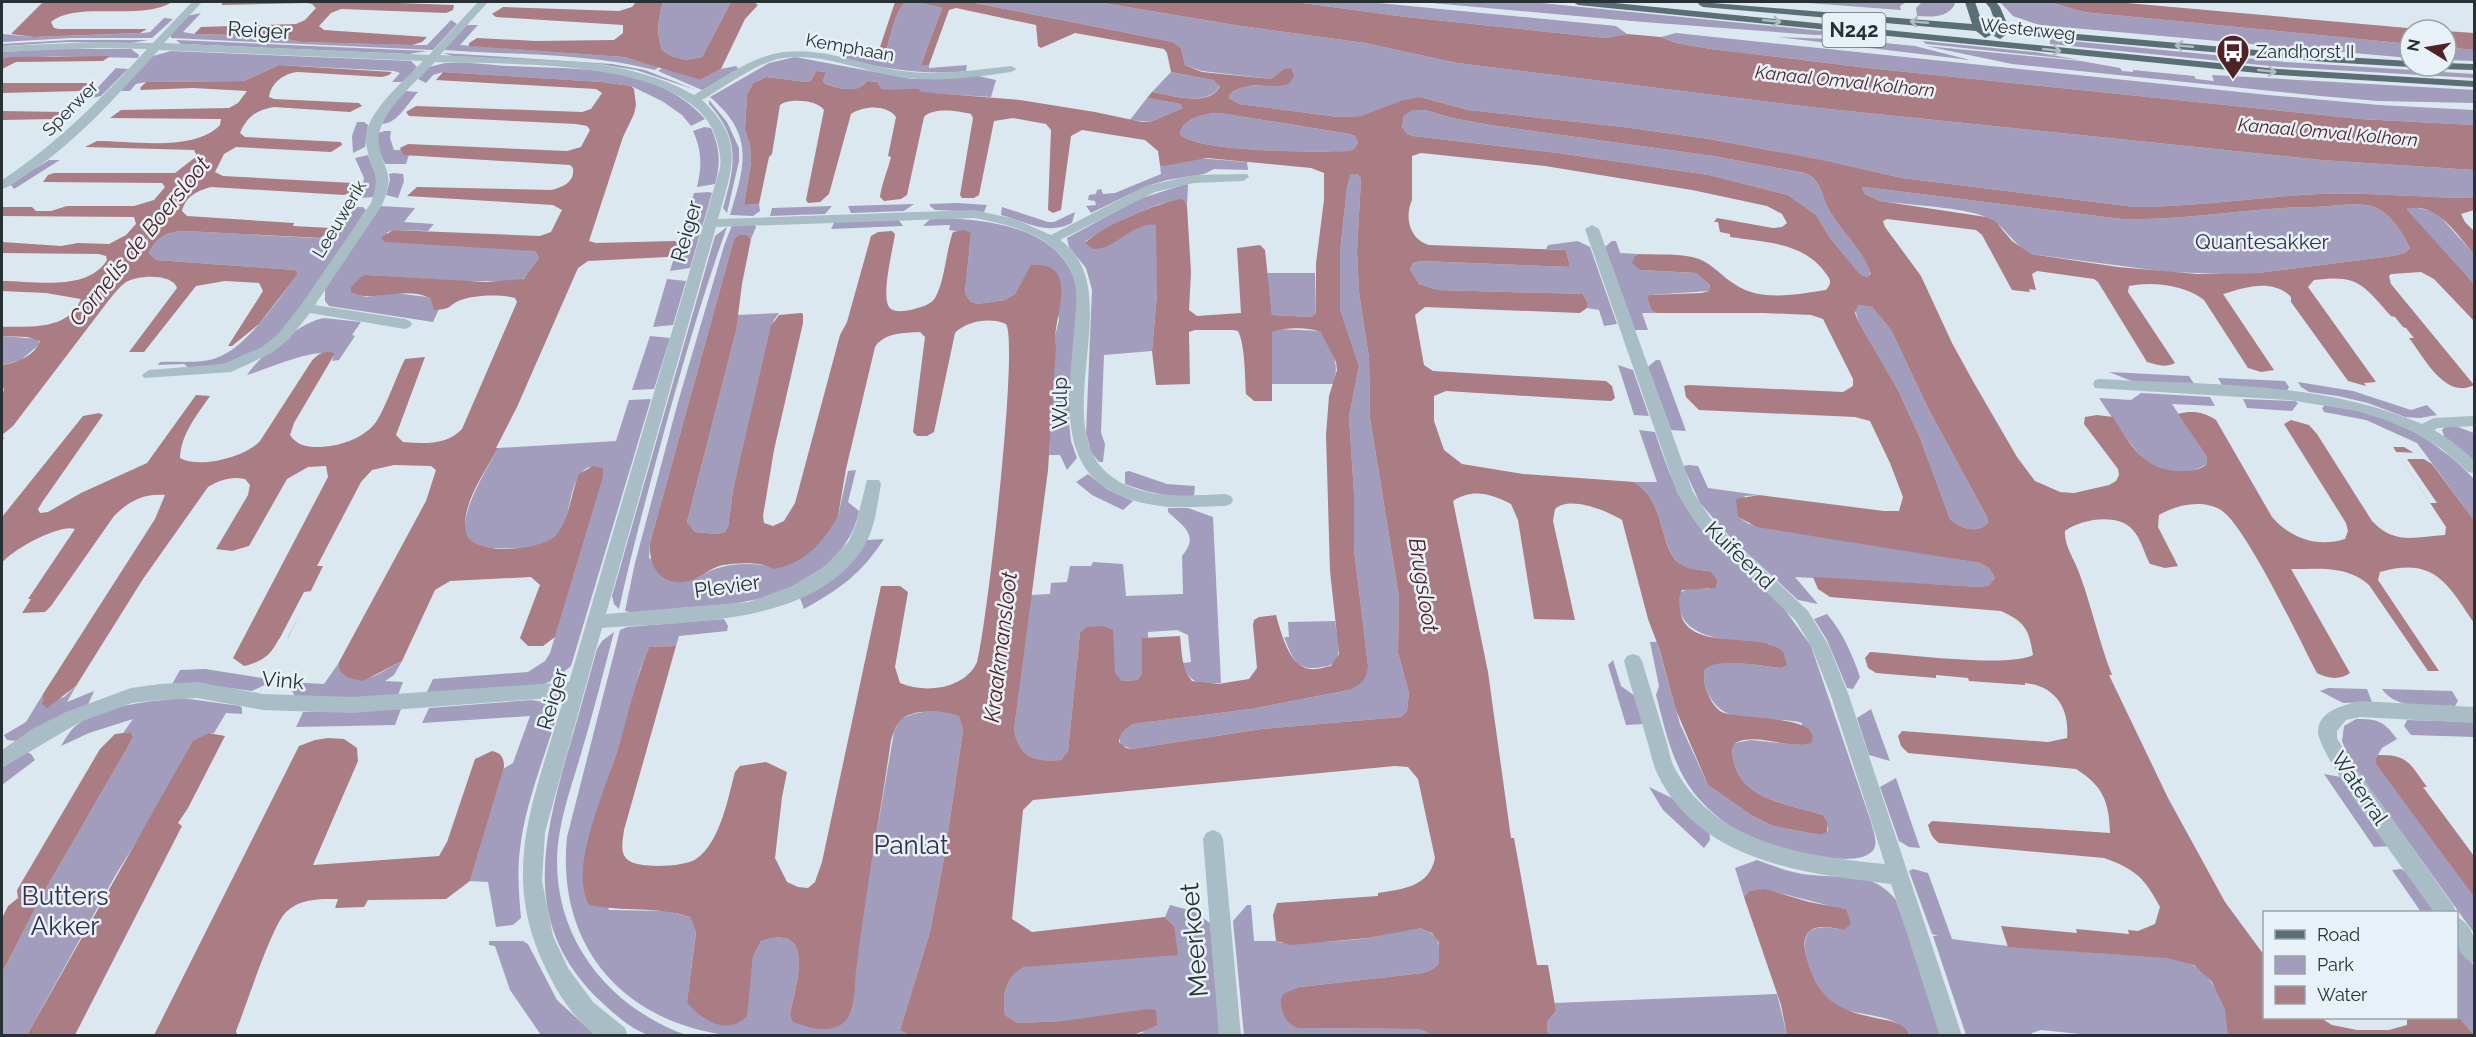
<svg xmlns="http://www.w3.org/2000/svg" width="2476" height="1037" font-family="Raleway,sans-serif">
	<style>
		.green { fill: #a29dbc }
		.water { fill: #a97d83; fill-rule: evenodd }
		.pier { fill: #dbe8ef }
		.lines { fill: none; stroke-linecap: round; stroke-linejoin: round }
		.minor { fill: #a8bdc5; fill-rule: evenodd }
		.primary { fill: #5a6f73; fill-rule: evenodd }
		.oneway { stroke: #afbdc2 }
		.labels { text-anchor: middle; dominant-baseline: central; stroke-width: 5; stroke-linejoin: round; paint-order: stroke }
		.far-street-label { font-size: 18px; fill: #273133; stroke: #e7f1f7 }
		.far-poi-label { font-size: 18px; fill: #273133; stroke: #e7f1f7; text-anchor: start }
		.far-water-label { font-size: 18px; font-style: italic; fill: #502126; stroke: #e7f1f7 }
		.shield { fill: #e7f1f7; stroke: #616b6e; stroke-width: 1.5 }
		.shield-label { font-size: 20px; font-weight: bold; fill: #273133 }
		.street-label { font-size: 21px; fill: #273133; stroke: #e7f1f7 }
		.park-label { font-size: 21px; fill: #342e4f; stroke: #e7f1f7 }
		.water-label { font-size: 22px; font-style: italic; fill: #502126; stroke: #e7f1f7 }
		.near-park-label { font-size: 26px; fill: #342e4f; stroke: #e7f1f7 }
		.near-street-label { font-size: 26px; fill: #273133; stroke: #e7f1f7 }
	</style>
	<rect width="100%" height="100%" fill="#dbe8ef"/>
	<path class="green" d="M 663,2 L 731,2 L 702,57 L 686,60 L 671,56 L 662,50 C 656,34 658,17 663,2 Z
		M 906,2 L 918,2 L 942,8 L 921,65 L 929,65 L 929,68 L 967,65 L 966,71 C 924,76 886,68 845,60 L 847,54 L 875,59 L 877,56 L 885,56 C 889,43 895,9 906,2 Z
		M 970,2 L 1097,2 L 1241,26 L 1365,43 L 1457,63 L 1819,108 L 2321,160 L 2474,170 L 2474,198 C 2422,198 2371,192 2319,194 C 2257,197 2197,207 2135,207 L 1902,178 L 1821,160 L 1709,139 L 1623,127 L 1468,110 L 1420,97 L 1361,116 L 1338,117 L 1239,104 L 1229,98 L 1230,94 L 1242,86 L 1285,85 L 1291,68 L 1282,71 L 1271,79 L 1202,71 L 1185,65 L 1181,48 L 1173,42 Z
		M 1295,2 L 1368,2 L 1616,26 L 1627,34 L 1606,38 L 1406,17 Z
		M 1421,2 L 1531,2 L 1854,34 L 1815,35 L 1643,22 Z
		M 1795,2 L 1906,2 L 1900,6 L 1901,10 Z
		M 1922,2 L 1954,2 L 1955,4 C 1948,18 1931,17 1917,16 L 1916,8 Z
		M 2000,2 L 2049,2 L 2084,12 L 2410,44 L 2410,58 L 2039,25 L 2013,16 Z
		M 201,13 L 183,32 L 194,34 L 273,36 L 301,42 L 419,45 L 427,45 L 451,20 L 457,24 L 433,50 L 171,38 L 171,33 L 187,16 Z
		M 164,18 L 173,19 L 152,38 L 71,38 L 2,42 L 2,34 L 34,37 L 143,33 L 150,32 Z
		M 467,25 L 478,25 L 460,45 L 624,57 L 659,67 L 655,70 C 587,53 514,55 444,50 Z
		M 1676,33 L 2268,95 L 2379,105 L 2474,110 L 2474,125 L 2360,119 L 1868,68 L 1711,49 L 1676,43 L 1661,37 Z
		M 1778,37 L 1855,40 L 1915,46 L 1970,60 Z
		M 2050,39 L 2286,62 L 2474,74 L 2474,78 L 2281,67 L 2050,44 Z
		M 70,40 L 148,40 L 131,43 L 67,42 L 2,46 L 2,44 Z
		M 176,40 L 427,51 L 409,54 L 181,44 Z
		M 1923,41 L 2035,52 L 2080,60 L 1926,44 Z
		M 1926,46 L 2081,61 L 2120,68 L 2122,71 L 2133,72 L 2133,70 L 2194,76 L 2196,79 L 2214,81 L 2212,75 L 2474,90 L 2474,103 L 2378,101 L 2320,96 L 2012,64 Z
		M 2446,47 L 2474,50 L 2474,61 L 2446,60 Z
		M 55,49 L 131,49 L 139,55 L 138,58 L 56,56 L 2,59 L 2,52 Z
		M 171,51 L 411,61 L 417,67 L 404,82 L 392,82 L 400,73 L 394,71 L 279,65 L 244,81 L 146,82 L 136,84 L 130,91 L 122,91 L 120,89 L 153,56 Z
		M 443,53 L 612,64 L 645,70 L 696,90 L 636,70 L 598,64 L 452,56 Z
		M 795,57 L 912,79 L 978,76 L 996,80 L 991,97 L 894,91 L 882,89 L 877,82 L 867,81 C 859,94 837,89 824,83 L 823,81 L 826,72 L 816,71 L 811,81 L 806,82 L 766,77 L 753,83 L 747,95 L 745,130 L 750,145 L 751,162 L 744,205 L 759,204 L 760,211 L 753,216 L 730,215 C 745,165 755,135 710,97 L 769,63 Z
		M 445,63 C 465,61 489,65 509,66 C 575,69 658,65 705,119 L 691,126 L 682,115 L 662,101 L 631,86 L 602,82 L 443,72 L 433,75 L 426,83 L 418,79 L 429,67 Z
		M 736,66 L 740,71 L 702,90 L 658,71 L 662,68 L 700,80 L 721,69 Z
		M 116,68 L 128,69 L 101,96 L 87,99 Z
		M 1171,72 L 1213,80 L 1220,85 C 1210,108 1171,95 1152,92 Z
		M 406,91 L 418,92 C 409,102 394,128 380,123 L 385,113 Z
		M 1147,98 L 1180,104 L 1183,108 L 1150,122 L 1130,120 Z
		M 709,100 L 727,122 L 739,148 L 739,161 L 727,213 L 723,208 C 735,165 741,140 709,104 Z
		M 1413,110 L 1425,110 L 1452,118 L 1490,125 L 1713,156 L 1805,173 C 1820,179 1821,192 1827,206 C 1839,230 1862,248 1871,272 L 1867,277 L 1860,274 L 1830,238 L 1816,215 L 1788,195 L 1709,175 L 1558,153 L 1413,136 L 1407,134 L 1402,127 L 1404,116 Z
		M 1220,113 L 1350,134 L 1355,136 L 1358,143 L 1354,149 L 1349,151 C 1320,152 1196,153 1180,134 C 1182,118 1206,113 1220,113 Z
		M 357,122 L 364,122 L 368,125 L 365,147 L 353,153 L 352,136 Z
		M 704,127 L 711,128 C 720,148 721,163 715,184 L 697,187 C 702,166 702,151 693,131 Z
		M 385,131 L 391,131 L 390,138 L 394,150 L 401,150 L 403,155 L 409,155 L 406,164 L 385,164 L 378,148 L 378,133 Z
		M 368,155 L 378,182 L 373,197 L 361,198 L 364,178 L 355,158 Z
		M 1197,158 L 1247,162 L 1248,170 L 1214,169 L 1204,174 L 1167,180 L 1147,186 L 1091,213 L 1086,206 L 1096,205 L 1095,201 L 1088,200 L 1089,195 L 1096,194 L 1097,190 L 1101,189 L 1103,194 L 1115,193 L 1161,174 L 1160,165 Z
		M 49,160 L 60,160 L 14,189 L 10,184 Z
		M 394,173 L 403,174 L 404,181 L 398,198 L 386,195 L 390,180 L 389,174 Z
		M 1351,174 L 1357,174 L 1361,178 L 1357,251 L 1359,293 L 1369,358 L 1370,418 L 1399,597 L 1398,653 L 1409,693 L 1407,711 L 1401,717 L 1262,729 L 1132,749 L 1121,745 L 1119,737 L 1124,729 L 1133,724 L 1251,709 L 1349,690 L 1368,665 L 1354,549 L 1354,493 L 1349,417 L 1359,366 L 1340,311 L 1340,252 L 1347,187 Z
		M 1186,184 L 1188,185 L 1187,206 L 1185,201 C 1171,193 1097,231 1085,242 L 1146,225 L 1156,224 L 1157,228 L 1157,294 L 1152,351 L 1104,355 L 1101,433 L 1105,444 L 1103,462 L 1099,462 L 1091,452 L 1086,433 L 1092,290 L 1086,268 L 1069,247 L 1067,238 L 1139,199 Z
		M 1864,187 L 2122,219 C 2187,221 2250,207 2315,207 C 2333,207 2356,201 2374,207 C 2391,213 2403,234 2410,248 L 2405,253 L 2392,256 L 2258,273 L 2226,274 L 2168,272 L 2031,254 C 2013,245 2005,225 1986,217 C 1962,207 1908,205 1880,201 L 1865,194 L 1862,188 Z
		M 709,192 L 712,193 L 690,268 L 670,271 L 694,193 Z
		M 958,203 L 987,205 L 984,212 L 935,210 L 930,206 L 930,204 Z
		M 914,204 L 904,211 L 851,213 L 848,206 Z
		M 381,206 L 415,208 L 404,222 L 434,224 L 428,231 L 393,230 L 386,233 L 535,251 L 539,258 L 527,276 L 520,281 L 458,281 L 367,275 L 355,294 L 366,297 L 396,293 L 427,297 L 430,298 L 434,309 L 439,309 L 433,322 L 329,306 L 325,301 L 325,289 Z
		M 832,206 L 825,214 L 770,216 L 772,208 Z
		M 355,207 L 363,207 L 366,210 C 343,244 296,328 264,348 C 241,362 215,367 189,368 L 184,364 L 158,365 L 160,362 C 177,361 200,364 216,358 C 247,348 278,299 298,274 L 295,270 L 156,260 L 149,253 C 157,237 168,231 185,231 L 333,239 Z
		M 1002,207 L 1048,222 L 1054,222 L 1075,212 L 1072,223 C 1047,236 1025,221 1001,215 Z
		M 2414,207 L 2436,212 L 2474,254 L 2474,284 L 2406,211 L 2406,209 Z
		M 931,218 C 989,218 1077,228 1078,303 L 1069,422 L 1071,441 L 1077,458 L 1067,470 L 1060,455 L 1049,455 L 1054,340 L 1059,320 L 1050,269 L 1032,265 L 1015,294 L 1005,300 L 977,304 L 970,301 L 965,293 L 971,233 L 949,230 L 950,225 L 923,226 Z
		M 898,219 L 903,226 L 831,229 L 835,221 Z
		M 754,224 L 756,227 L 751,239 L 747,235 L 738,235 L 734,239 L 650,543 L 649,558 L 697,578 C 720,563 743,562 769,566 L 838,516 L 848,471 L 856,470 L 848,502 L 859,511 C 850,557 805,587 762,598 C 735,605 707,606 680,608 C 663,610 642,615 625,611 L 635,563 L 678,402 L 724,246 L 732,225 Z
		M 727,227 C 703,294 683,363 664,432 C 648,491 632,550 619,609 L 614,604 L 612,596 L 715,236 Z
		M 1578,241 L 1590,247 L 1617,324 L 1604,326 L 1599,310 L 1587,308 L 1587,302 L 1583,294 L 1438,290 L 1419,284 L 1410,271 L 1413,263 L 1421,261 L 1570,267 L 1566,250 L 1546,249 L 1548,245 Z
		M 1612,241 L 1616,241 L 1620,253 L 1639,254 L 1635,256 L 1640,270 L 1696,273 L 1710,285 L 1709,291 L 1649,295 L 1647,298 L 1652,311 L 1657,313 L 1642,313 L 1648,330 L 1635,330 L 1605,247 Z
		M 1267,273 L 1315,273 L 1316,315 L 1311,317 L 1272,315 Z
		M 667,279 L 686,281 L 673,325 L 653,327 Z
		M 1858,305 L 1872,307 L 1891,330 L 1929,410 L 1987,517 L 1988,523 C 1977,534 1961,529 1950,519 L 1920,438 L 1898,390 L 1858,321 L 1855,308 Z
		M 779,313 L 774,320 L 733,490 L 728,527 L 725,532 L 717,534 L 695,532 L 687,522 L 736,331 L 737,315 Z
		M 324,318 L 361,322 L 352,335 L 355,336 L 339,360 L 332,361 L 334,355 C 316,346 268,369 247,375 C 259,356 302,321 324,318 Z
		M 1278,329 L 1321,331 C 1331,351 1341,362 1333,384 L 1272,384 L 1272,331 Z
		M 2,336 L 38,339 L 40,344 L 21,360 L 2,365 Z
		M 650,336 L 670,338 L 654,389 L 632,390 Z
		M 1656,360 L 1660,360 L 1686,431 L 1671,430 L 1648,367 Z
		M 1618,365 L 1633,370 L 1649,416 L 1634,415 Z
		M 2109,372 L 2189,376 L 2195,385 L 2134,382 Z
		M 2218,378 L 2285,381 L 2289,387 L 2287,391 L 2223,387 Z
		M 2298,382 L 2353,391 L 2411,410 L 2427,405 L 2437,415 L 2420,418 L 2405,417 L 2368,403 L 2338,396 L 2309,392 L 2301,387 Z
		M 2141,393 L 2210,397 L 2215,406 L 2172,404 L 2207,457 L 2207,464 L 2193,471 L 2163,471 L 2154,466 L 2142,458 L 2125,437 L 2099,398 L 2131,400 Z
		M 651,399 L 571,666 L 557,678 L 542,685 L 426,694 L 433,679 L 528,672 L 545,661 L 550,653 L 603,478 L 603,471 L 589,467 C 564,480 575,524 553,538 C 538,549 517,549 500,548 C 491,548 474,549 469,541 C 453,521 488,468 498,448 L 616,441 L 629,400 Z
		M 2243,399 L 2295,401 L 2298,403 L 2292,411 L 2247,408 Z
		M 2326,404 C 2382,409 2436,438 2474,479 L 2474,520 L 2417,443 L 2366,420 L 2324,412 L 2322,408 Z
		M 2445,427 L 2458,427 L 2474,433 L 2474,461 L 2445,439 L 2442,430 Z
		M 1639,430 L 1655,432 C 1666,465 1677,497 1698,525 L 1780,603 L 1811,646 L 1871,822 C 1873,831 1878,841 1874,849 C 1861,872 1776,849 1756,840 C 1733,831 1709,812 1694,793 C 1672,764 1665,729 1656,695 L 1659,686 L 1650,642 L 1657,642 L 1680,724 L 1708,785 L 1751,815 L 1773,826 L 1820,835 L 1828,831 L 1826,819 L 1823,815 C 1792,805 1746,801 1735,766 C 1733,758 1730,751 1735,743 L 1751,740 L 1800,745 L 1802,723 C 1771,714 1726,730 1709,695 C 1704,687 1703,678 1705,668 C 1718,657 1763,666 1780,668 L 1772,645 C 1739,641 1670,643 1680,593 L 1687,589 L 1709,589 L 1707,571 C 1698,569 1688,570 1680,564 C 1659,548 1666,501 1634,482 L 1657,482 Z
		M 1689,465 L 1698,466 L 1708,488 L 1759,495 L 1745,496 L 1738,517 L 1749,524 L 1980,563 L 1989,568 L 1995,578 L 1989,585 L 1981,587 L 1795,577 L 1818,604 L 1798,600 L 1731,538 L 1700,503 L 1683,466 Z
		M 1129,471 L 1167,484 L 1195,486 L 1194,496 C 1169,497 1148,493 1125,484 L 1125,472 Z
		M 1088,474 L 1108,490 L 1133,501 L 1123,510 L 1092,495 L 1076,482 Z
		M 1168,508 L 1188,508 L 1213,517 L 1221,683 C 1202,685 1188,684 1183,663 L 1191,662 L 1188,635 L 1177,630 L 1148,632 L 1148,638 L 1142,638 L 1142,674 L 1137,680 L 1122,681 L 1118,677 L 1080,633 L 1068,751 L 1061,760 C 1034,762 1020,758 1014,730 L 1031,595 L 1050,594 L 1051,583 L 1067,582 L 1070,566 L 1091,566 L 1093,562 L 1123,564 L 1126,596 L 1183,594 L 1182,556 C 1200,535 1183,526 1168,512 Z
		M 884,539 C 861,574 840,589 804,609 L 800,598 L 867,540 Z
		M 1827,614 C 1842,631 1853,656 1860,677 L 1853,689 L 1847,688 L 1827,640 L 1814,619 Z
		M 724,619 L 728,626 L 727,631 L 679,636 L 676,646 L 649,647 L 640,670 L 626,724 L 588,842 L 609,910 L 667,911 L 690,917 L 696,931 L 687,1002 L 746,1016 L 753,957 L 761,941 C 817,922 796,984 790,1014 L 851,1011 L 862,917 L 894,732 L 899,720 C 917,710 940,709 959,715 L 963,730 L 945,853 L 930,932 L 900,1030 L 912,1035 L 733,1036 C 624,1024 556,947 567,837 L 620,630 L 627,627 Z
		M 1335,621 C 1336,631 1341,649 1337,658 C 1334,665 1329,666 1322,667 C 1296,672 1293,659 1284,637 L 1289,637 L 1288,622 Z
		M 614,632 C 604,671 594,709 583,747 C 574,779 562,810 558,844 C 549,932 605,1006 686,1035 C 675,1035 661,1037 650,1035 C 631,1031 609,1009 595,996 C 524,923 542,846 566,758 C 577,721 587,685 597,649 L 602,641 Z
		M 1613,660 L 1621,686 L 1635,696 L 1644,724 L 1626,725 L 1608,665 Z
		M 402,661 L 394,675 L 385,681 L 403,682 L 398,695 L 352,699 L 295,697 L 288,682 L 324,684 L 338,664 L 340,672 C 365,688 378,673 402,661 Z
		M 205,669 L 275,680 L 252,691 L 198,684 L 171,686 L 180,670 Z
		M 76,686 L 67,702 L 94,691 L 87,707 L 17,741 L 7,740 L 4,735 L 26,722 L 43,694 L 42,704 L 64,697 Z
		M 2328,688 L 2367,689 L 2372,702 L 2343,703 L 2320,691 Z
		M 2382,689 L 2452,691 L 2458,701 L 2455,706 C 2431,705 2397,711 2382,689 Z
		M 182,698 L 240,706 L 242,708 L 242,714 L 226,713 L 214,733 L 209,733 L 144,829 L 115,876 L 27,1035 L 2,1036 L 2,973 L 41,897 L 129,745 L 133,735 L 131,732 L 123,733 L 133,719 L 89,733 L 61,746 C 66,738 70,730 78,724 C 103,705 152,701 182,698 Z
		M 532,700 C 546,702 552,705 556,719 C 543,761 525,805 520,849 C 517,872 519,896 521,918 L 513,925 L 496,927 L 488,882 L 470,881 L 503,769 L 513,763 L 530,716 L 422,723 L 429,708 Z
		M 401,709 L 395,725 L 296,727 L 303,712 Z
		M 1871,709 L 1890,761 L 1869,755 L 1857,718 Z
		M 2356,719 C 2378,719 2384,721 2397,739 L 2382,748 L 2375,760 L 2474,897 L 2474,933 L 2350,761 L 2342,741 L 2344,726 Z
		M 2407,720 L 2474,722 L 2474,737 L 2411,735 L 2404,726 Z
		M 25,751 L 31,754 L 35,760 L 2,785 L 2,768 Z
		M 2324,774 L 2341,777 L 2390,846 L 2374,847 Z
		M 1896,778 L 1920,848 L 1909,847 L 1899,841 L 1880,787 Z
		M 1649,787 L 1676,800 L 1709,830 L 1710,840 L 1704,848 L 1663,810 Z
		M 1757,860 C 1775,867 1792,873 1811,875 C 1845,879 1872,870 1896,900 L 1942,1035 L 1908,1035 L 1908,1031 C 1903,1028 1898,1023 1893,1021 C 1873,1013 1850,1015 1831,1003 C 1817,994 1793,939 1812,930 C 1821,925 1833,928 1843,930 L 1846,909 C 1816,905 1778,888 1749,891 L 1744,897 L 1735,868 Z
		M 1913,869 L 1928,873 L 1952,939 C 2005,947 2058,950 2111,954 C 2136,956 2171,952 2193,965 C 2213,977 2233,1012 2228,1035 L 2099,1036 L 2041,1030 L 2032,1033 L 2032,1035 L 1966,1035 L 1933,936 L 1938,936 L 1932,934 L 1909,871 Z
		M 2401,869 L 2410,874 L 2437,912 L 2421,912 L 2392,870 Z
		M 1170,905 L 1193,911 L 1210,923 L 1220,1035 L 1134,1035 L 1145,1032 L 1064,1021 L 1018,1023 L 1005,1015 C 1002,995 1005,978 1024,967 L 1174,926 L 1165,917 Z
		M 1247,905 L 1251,905 L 1254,941 L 1276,941 L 1281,943 C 1315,941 1353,943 1387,934 C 1398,932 1413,925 1423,929 C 1440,935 1441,948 1439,963 L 1433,969 L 1423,973 L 1300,987 L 1299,1028 L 1414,1029 L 1423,1030 L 1433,1035 L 1244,1035 L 1233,921 Z
		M 489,941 L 523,941 L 528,944 L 557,1000 L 595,1035 L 541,1035 L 510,990 L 495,946 L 489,945 Z
		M 2456,941 L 2474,966 L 2474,1035 L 2457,1015 Z
		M 1777,994 L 1787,1035 L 1548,1035 L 1547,1022 L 1556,1011 L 1554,1003 Z"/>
	<path class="water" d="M 43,2 L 172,2 C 140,22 77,0 51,22 L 54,28 L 59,29 L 147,29 L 140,33 L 34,37 L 11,34 Z
		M 222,2 L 371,2 L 454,5 L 453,10 L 446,13 L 341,9 L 331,13 L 319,26 L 324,30 L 427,37 L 422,42 L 412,45 L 301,42 L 273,36 L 194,34 L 201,27 L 296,24 L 305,20 L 316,8 L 312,4 L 307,3 L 222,5 Z
		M 636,2 L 663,2 C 658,17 656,34 662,50 L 671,56 L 686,60 L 702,57 L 731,2 L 754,2 L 758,5 L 745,19 L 721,69 L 700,80 L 624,57 L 469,46 L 469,43 L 477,38 L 536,41 L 614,40 L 623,33 L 623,25 L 496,17 L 492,14 L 503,7 L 619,11 L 632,7 Z
		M 895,2 L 906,2 C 895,9 889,43 885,56 L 877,56 Z
		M 918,2 L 970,2 L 1173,42 L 1181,48 L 1185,65 L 1202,72 L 1271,79 L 1284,69 L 1291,68 L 1294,76 L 1289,84 C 1269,90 1248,79 1230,94 L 1229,98 L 1239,104 L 1338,117 L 1361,116 L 1401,101 L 1420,97 L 1468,110 L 1623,127 L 1709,139 L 1822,160 L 1902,178 L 2135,207 C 2197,207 2257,197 2319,194 C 2371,192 2422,198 2474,198 L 2474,210 L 2461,214 L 2465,222 L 2474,231 L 2474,254 C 2456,234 2437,201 2406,209 L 2474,284 L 2474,321 L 2434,279 L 2421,272 L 2391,274 L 2389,276 L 2391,284 L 2474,385 C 2445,400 2424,357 2409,338 L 2414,338 L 2406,328 L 2403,327 L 2395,317 L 2391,316 C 2363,285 2359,274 2314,280 L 2308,287 L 2376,382 L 2364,383 L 2366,386 L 2348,381 L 2291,302 L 2291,297 C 2273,278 2245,287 2223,294 L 2274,370 L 2261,372 L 2248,368 L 2204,300 C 2186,285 2152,281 2129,286 L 2128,292 L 2175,363 C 2165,368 2158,365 2147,362 L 2098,282 L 2094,279 L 2037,271 L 2032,274 L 2036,290 L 2029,289 L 2030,292 L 2012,290 L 1982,235 L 1976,230 L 1887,219 L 1883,221 L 1885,227 L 1921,276 L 1952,343 L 1974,383 L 2017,457 L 2035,481 L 2060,492 L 2074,493 L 2109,485 L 2116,481 L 2119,475 L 2118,469 L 2084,424 L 2085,417 L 2097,415 L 2113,417 C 2130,445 2144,471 2180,471 C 2191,471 2198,471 2207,464 L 2207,457 L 2178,414 C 2192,410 2204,412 2216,420 L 2272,517 C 2290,538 2317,548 2345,539 L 2348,531 L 2346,523 L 2284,424 L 2291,420 L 2309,425 L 2317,434 L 2372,521 C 2394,545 2415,537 2445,535 L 2446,527 L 2393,447 L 2404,447 L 2432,464 L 2474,520 L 2474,623 C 2448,584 2434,556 2380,572 L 2378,580 L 2439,671 L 2428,671 L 2369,585 C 2347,565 2319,569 2291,569 L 2350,673 C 2340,680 2328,679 2317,673 C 2300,641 2246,526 2221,510 C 2202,499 2176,505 2159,515 L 2158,527 L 2178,566 L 2165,568 L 2150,564 C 2144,553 2141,538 2132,529 C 2117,513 2081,519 2065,531 C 2064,546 2075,560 2080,575 C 2092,608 2099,642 2112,675 L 2109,675 L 2168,798 L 2225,902 L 2264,955 L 2264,1018 L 2321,1018 L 2332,1025 L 2357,1030 L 2389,1030 L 2407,1025 L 2407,1018 L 2456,1018 L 2457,1015 L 2474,1035 L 2228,1035 L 2225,1009 L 2212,982 L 2194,965 L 2167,958 L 2008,947 L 2001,926 L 2077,933 L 2076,929 L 2129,934 L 2128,930 L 2138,931 L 2155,924 L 2160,907 C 2145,878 2135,869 2104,858 L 1939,843 C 1932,838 1930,832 1928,825 L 1932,821 L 2110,833 C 2109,801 2103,786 2076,769 L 1908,753 L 1901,746 L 1898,736 L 1902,731 L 2048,742 L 2067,738 C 2070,708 2055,686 2025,683 L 2025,685 L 1969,681 L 1968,678 L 1936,675 L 1936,678 L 1876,673 L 1868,668 L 1865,658 L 1870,652 C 1903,654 2009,668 2033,655 C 2029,629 2025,622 2001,611 L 1830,597 L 1818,589 L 1813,577 L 1981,587 L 1989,585 L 1995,578 L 1989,568 L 1980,563 L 1757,527 L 1738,517 L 1736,499 L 1759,495 L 1884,511 L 1899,511 L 1903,497 L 1890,463 L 1870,421 L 1855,417 L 1699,410 L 1686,397 L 1684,386 L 1688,385 L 1843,392 L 1853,386 L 1853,379 L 1823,319 L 1811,315 L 1764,313 L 1657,313 L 1652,311 L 1647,298 L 1649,295 L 1702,293 L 1709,291 L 1710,285 L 1696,273 L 1640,270 L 1632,263 L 1635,256 L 1639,254 C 1658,255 1681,253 1699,259 C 1714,265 1722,277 1736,285 C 1761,302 1799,294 1826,290 C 1833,282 1830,279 1824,271 C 1802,242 1763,242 1730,237 L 1730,234 L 1720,232 L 1718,222 L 1714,222 L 1717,218 L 1773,228 L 1782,227 L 1787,223 L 1782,214 L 1767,206 L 1692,190 L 1545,166 L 1421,153 L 1412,156 L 1412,200 C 1404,218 1410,240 1429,245 L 1566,250 L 1570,267 L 1421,261 L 1413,263 L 1410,270 L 1419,284 L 1438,290 L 1583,294 L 1587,302 L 1587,308 L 1580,313 L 1425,307 L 1415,315 L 1424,365 L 1433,371 L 1606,381 L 1612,386 L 1615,398 L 1611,401 L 1591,400 L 1446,391 L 1434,396 L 1434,421 L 1444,450 L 1462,464 L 1523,474 L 1634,482 C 1666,501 1659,548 1679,563 C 1688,570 1700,569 1711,572 L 1717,580 L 1716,588 L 1682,590 C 1679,596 1679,601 1680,608 C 1683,655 1762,629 1783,652 L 1787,665 L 1780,668 C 1763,666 1718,657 1705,669 C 1703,678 1704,687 1709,696 C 1711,701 1715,707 1720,711 C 1735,721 1825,713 1811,743 C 1787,750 1758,732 1735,743 C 1730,751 1733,758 1735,766 C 1746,801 1792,805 1823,815 L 1827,821 L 1827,832 L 1820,835 L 1773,826 L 1751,815 L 1708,785 L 1676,710 L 1659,648 L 1648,619 L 1622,520 C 1607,511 1570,495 1555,509 L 1553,521 L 1575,620 L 1534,619 L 1518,520 L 1511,504 C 1491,494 1473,488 1453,501 L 1488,672 L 1511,838 L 1514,838 L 1537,965 L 1548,965 L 1556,1011 L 1547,1022 L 1548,1035 L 1433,1036 L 1423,1030 L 1414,1029 L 1299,1028 C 1286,1025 1280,1011 1281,999 L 1283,994 L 1300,987 L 1423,973 L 1433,969 L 1439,963 L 1439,943 L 1432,933 L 1420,928 L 1368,938 L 1291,945 L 1276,941 L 1273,915 L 1277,903 L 1378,896 L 1378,893 C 1403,889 1429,887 1435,858 L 1418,779 L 1408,767 L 1395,766 L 1033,800 L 1023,810 L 1012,919 L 1032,932 L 1165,917 L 1174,926 L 1178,955 L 1024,967 C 1005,978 1002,995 1005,1015 L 1018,1023 L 1064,1021 L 1148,1009 L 1156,1010 L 1157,1025 L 1134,1035 L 912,1036 L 900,1030 L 930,932 L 945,853 L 963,730 L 959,716 C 945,710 908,708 899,722 C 895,727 893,734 891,740 C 880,817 865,894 856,972 C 854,988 856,1014 842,1024 C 827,1034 808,1027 793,1022 L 790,1014 C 796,984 817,922 761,941 L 753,957 L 747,1016 C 727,1037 700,1019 687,1002 L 696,932 L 690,917 C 658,906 623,912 589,905 C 583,894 582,878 583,866 C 588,827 605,788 617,752 C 628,717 635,681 649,647 L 676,646 L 624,830 C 623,840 619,853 628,860 C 639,869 685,867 696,859 C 720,843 728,798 735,772 L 740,766 L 766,762 L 787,772 L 782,797 L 775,858 L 787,882 L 798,887 L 808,888 L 815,882 L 822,862 L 881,586 L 900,586 L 908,592 L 895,667 L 900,683 C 925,694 965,689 977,662 C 987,625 1019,344 1006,324 C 991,317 966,321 955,333 L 934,432 L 927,436 L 917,436 L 913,432 L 925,337 L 920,332 C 904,333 885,332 875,347 L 846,469 L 838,516 C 823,543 804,564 773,569 C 762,561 736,563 723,565 C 713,567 706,573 697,578 C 668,591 648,573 650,543 L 734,239 L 738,235 L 747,235 L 751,239 L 742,284 L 736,331 L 687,522 L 695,532 L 717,534 L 725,532 L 728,527 L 733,490 L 771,326 L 779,315 L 801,313 L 803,314 L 803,323 L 774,450 L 763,516 L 764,523 L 773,526 L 784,521 L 795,503 L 840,335 L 847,322 L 871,236 L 878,232 L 892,231 L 895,234 C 893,249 881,295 889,307 C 893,313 905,311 911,310 C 919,307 930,306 935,298 C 945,281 946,250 953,232 L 964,230 L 971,233 L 965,293 L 970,301 L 977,304 L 1005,300 L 1015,294 L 1031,265 C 1085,261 1049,325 1056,346 L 1048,470 L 1014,730 C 1020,758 1034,762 1061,760 L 1068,751 L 1080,633 L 1087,627 L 1103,626 L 1113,630 L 1115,673 L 1122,681 L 1137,680 L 1142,674 L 1142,638 L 1180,636 C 1182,652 1181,668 1192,681 L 1218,684 L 1249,679 L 1257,668 L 1253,625 L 1254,620 L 1259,617 L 1276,615 C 1281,632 1289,668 1311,669 C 1317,670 1325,667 1331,666 L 1339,654 L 1330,571 L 1326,435 L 1329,396 L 1337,370 L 1336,362 L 1321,332 C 1308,327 1285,327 1272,332 L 1272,401 L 1254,401 L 1246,394 C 1245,378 1245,344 1238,331 L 1233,330 L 1195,330 L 1189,332 L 1190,384 L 1156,385 L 1152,351 L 1157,294 L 1156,225 C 1132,222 1115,250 1093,249 L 1085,243 C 1100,227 1159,202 1181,199 L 1185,201 L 1187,206 L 1191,272 L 1189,310 L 1197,316 L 1241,313 L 1237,248 L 1260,245 L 1265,250 L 1272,315 L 1311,317 L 1316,314 L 1316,263 L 1324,200 L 1324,173 L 1311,168 L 1207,158 L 1163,166 L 1160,165 L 1158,151 L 1145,140 L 1082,130 L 1071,136 L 1061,210 L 1053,213 L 1048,210 L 1051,130 L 1046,124 L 1013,118 L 994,121 L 979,195 L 974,198 L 962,198 L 960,195 L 973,118 L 971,114 C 957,111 934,107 924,117 L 907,195 L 901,199 L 884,201 L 880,197 C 882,182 888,170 891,157 L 888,156 L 896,117 C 886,104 863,106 851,114 L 829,194 L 820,202 L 808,203 L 806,200 L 824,110 C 817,100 790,98 780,105 L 772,154 L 769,157 L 759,204 L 744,205 L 751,162 L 750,145 L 745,130 L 747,95 L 753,83 L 766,77 L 806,82 L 811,81 L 816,71 L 826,72 L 823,81 L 824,83 C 836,89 859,94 867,81 L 877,82 L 882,89 C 894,91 907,88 919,89 L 921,92 L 1020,100 L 1095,112 L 1142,122 L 1150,122 L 1183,108 L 1180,104 L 1147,98 L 1152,92 C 1171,95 1210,108 1220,86 L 1213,80 L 1171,72 L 1167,53 L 1164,49 L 1075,33 L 1041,48 L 1038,46 L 1036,25 L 956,8 L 949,10 L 929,65 L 921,65 L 942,8 ZM 1413,110 L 1425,110 L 1452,118 L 1490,125 L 1713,156 L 1805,173 C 1820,179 1821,192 1827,206 C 1839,230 1862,248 1871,273 L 1867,277 L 1860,274 L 1830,238 L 1816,215 L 1788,195 L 1709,175 L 1558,153 L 1413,136 L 1407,134 L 1402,127 L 1404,116 ZM 1220,113 L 1350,134 L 1355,136 L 1358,143 L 1354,149 L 1349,151 C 1320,152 1196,153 1180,134 C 1182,118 1206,113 1220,113 ZM 1351,174 L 1357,174 L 1361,178 L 1357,251 L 1359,293 L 1369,358 L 1370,418 L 1399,597 L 1398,653 L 1409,693 L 1407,711 L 1401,717 L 1262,729 L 1132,749 L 1126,748 L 1119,742 C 1120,732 1125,729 1133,724 L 1251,709 L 1349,690 C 1362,684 1367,679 1368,665 L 1354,549 L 1354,493 L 1349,417 L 1359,366 L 1340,310 L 1340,252 L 1347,187 ZM 1864,187 L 2122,219 C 2187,221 2250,207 2315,207 C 2333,207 2356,201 2374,207 C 2391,213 2403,234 2410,248 L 2405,253 L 2392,256 L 2258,273 L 2197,274 L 2118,267 L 2031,254 L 2012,241 L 1995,221 L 1986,217 L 1880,201 L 1865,194 L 1862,188 ZM 1858,305 L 1872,307 L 1891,330 L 1929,410 L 1987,517 L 1988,523 C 1977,534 1961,529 1950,519 L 1920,438 L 1898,390 L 1858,321 L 1855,313 Z
		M 1097,2 L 1295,2 L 1406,17 L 1606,38 L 1627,34 L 1661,37 L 1676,43 L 1711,49 L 1868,68 L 2360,119 L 2474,125 L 2474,170 L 2321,160 L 1819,108 L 1457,63 L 1365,43 L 1241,26 Z
		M 2049,2 L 2116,2 L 2430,30 L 2410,30 L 2410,44 L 2084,12 Z
		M 2446,31 L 2474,33 L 2474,50 L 2446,47 Z
		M 110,56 L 103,61 L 16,62 L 2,69 L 2,59 L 10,57 Z
		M 279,65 L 392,72 L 389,75 L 382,77 L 298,72 C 284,73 271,83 269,97 L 274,99 L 359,103 L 362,106 L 350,112 L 274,107 C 257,110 247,116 240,133 L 245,137 L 341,142 L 342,145 L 331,152 L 236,147 L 224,154 L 215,172 L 223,176 L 353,183 L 357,185 L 356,190 L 344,195 L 211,187 C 197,191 186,196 182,211 L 187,216 L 294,223 L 293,226 L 331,228 L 331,231 L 320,238 L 185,231 C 168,231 157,237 149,253 L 156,260 L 295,270 L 298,274 L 259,324 L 232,346 L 228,346 L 263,291 L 259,283 L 225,281 L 196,286 L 144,352 L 129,352 L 177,288 C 173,273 137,275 126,282 C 119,287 114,294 109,300 L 13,426 L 2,435 L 4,438 L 2,441 L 2,393 L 4,390 L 2,384 L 2,365 C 16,363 35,356 40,341 L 27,337 L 2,336 L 2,327 C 30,326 68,331 81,299 L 46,293 L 2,291 L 2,281 C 35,281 87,292 107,260 L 106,256 L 99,254 L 2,253 L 2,242 L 61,246 L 78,243 L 109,244 L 126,235 L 136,224 L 134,217 L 2,216 L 2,207 L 32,207 L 36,211 L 51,211 L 67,206 L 134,206 L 154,200 L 165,187 L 162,183 L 43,182 L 48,175 L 54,173 L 175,173 L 197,156 L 194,150 L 85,147 L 97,141 C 132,141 195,152 220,125 L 221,119 L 110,118 L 121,110 L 229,108 L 238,103 L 247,91 L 193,88 L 141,90 L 140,88 L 146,82 L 244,81 Z
		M 443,72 L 602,82 L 631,86 L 634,89 L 636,105 L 634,114 L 623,137 L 589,241 L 596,243 L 675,241 L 678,244 L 677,250 L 667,257 L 588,261 L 578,268 L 517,407 L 496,448 L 498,448 C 485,472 460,506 466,533 C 472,557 544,551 557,534 C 570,518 571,492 579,474 L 593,466 L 603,468 L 603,478 L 555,637 L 543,646 L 528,646 L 520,638 L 540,585 L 531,577 L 450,581 L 435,590 L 402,661 L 363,681 L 349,678 L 340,672 L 338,664 L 426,501 L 436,470 L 431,466 L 394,465 L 372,470 L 361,482 L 317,566 L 323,566 L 288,638 L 279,639 C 270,656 263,661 244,666 L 233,658 L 328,477 L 326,466 L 308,467 L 287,479 L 249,546 L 232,551 L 216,549 L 248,495 L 250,485 L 245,479 C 231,476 220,480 208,487 L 143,579 L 76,686 L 47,708 L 42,704 L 43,694 L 155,519 L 165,495 C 144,493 129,501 114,516 L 51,606 L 45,612 L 22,613 L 31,599 L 28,599 L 75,529 C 59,524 12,550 2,563 L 2,517 L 83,416 L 99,413 L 103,415 L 43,501 L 38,509 L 40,513 L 48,512 L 81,493 L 147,463 L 196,395 L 210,396 C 197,415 181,434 180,458 C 199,469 246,457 260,441 L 311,362 C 317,355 323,350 334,353 L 334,355 L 294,423 L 290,435 C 297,445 305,447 318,447 C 337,447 364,439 376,422 C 386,407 396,377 405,359 L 425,357 L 396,435 L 403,442 C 425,444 447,445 462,429 L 517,302 L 515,298 C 501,294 474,295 461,300 C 446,306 454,309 434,310 L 430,298 C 404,285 369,304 351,292 L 351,287 L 362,276 L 367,275 L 486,282 L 524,279 L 539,258 L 535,251 L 385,242 L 381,238 L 393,230 L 540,236 L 551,232 L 562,210 L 553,205 L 407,196 L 417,187 L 551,190 C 563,187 575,182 573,168 L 570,165 L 403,155 L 400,148 L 408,144 L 567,151 L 581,147 L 590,130 L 587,126 L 576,124 L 409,116 L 406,112 L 416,106 L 582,112 L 591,109 L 602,93 L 596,89 L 436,80 Z
		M 2,83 L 86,83 L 91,84 L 82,91 L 2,93 Z
		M 2,111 L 63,112 L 66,113 L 53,119 L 2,120 Z
		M 131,732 L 133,736 L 129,745 L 41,897 L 2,973 L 2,918 L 8,906 L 18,898 L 17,890 L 100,749 L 115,734 Z
		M 209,733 L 225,736 L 188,808 L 178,823 L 182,826 L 75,1035 L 27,1035 L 193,741 Z
		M 328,738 L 344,739 L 357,748 L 358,761 L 313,865 L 439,856 L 447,842 L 475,759 L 492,751 C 501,753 504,757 504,767 L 470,881 L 446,899 L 368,900 L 364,907 L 335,908 L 338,899 C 320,899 301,898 286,912 C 271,927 246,1007 236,1031 L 237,1035 L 154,1035 L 299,746 L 315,740 Z
		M 2378,755 C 2408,754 2410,764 2427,787 L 2423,787 L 2474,856 L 2474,897 L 2377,765 L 2375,760 Z
		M 1765,889 L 1809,902 L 1846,909 L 1851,924 L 1843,930 C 1833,928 1816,923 1808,933 C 1802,940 1805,951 1807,959 C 1819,1002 1838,1010 1880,1019 C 1892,1021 1899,1022 1908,1031 L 1908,1035 L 1787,1035 L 1781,1005 L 1744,897 L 1749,891 Z"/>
	<path class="pier" d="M 2396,452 L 2420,453 L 2424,459 L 2407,459 L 2437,503 L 2430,503 Z
		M 312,591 L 286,641 L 281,642 L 275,653 L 272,653 L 304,592 Z"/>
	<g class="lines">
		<path class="minor" d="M 192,2 L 202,2 L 164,43 L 429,55 L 478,2 L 488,2 L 440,55 L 582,62 C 621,67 659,75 694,95 C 722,79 752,56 784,52 C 824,47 863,65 902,71 C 938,76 975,70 1011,66 L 1017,69 L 1011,72 C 975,77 938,83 901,77 C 863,72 822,52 783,58 C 757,62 725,87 702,100 C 746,141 732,168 718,219 L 974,210 L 1015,219 L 1051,235 L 1146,186 L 1194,175 L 1247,174 L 1249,177 L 1243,181 L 1194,183 L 1155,192 L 1060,240 C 1140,296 1020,459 1143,491 C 1170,498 1197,495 1225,494 L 1231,496 L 1233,500 L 1231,504 L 1225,506 C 1204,506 1182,509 1161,506 C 1054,493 1067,414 1074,332 C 1076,308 1081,283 1066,262 C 1047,233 1006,224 974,218 L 716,227 L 606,614 L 749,602 L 792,586 L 825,566 L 849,541 L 856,524 L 867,480 L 879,480 L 881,484 C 877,506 875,530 862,550 C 809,627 685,621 602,628 L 545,832 L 542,881 L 553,936 L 568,968 L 593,1002 L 625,1028 L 628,1036 L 597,1036 C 575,1020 559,996 547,971 C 497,871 536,796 564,697 L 352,713 L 263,710 L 197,698 L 160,700 L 132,703 L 80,722 L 2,768 L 2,750 L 34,728 L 66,712 L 131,688 L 160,684 L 197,682 L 263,694 L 352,697 L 569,682 L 720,168 C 721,160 720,153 718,145 C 701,55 505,65 435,62 C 417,81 373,117 379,145 C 384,173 395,171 383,203 L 315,305 L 405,319 L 410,321 L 412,324 L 410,327 L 405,329 L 310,313 L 289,339 L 272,353 L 231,372 L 144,378 L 142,375 L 149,370 L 223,364 L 262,347 L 279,333 L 301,305 L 371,203 C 382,171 371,173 366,144 C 361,116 404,81 423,61 L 159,50 C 118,94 77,142 26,175 C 18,180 10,187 2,189 L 2,180 C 57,144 102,98 147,49 L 99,48 L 2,52 L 2,46 L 99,42 L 153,43 Z
			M 1592,225 L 1599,229 L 1693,492 L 1711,519 L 1808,611 L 1829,646 L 1849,696 L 1962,1036 L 1940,1036 L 1891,884 C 1804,874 1697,861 1656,771 C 1652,761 1650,750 1647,740 C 1639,714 1631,687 1624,661 L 1627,656 L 1633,654 L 1639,656 L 1642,661 C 1650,687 1658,714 1666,740 C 1669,749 1670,759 1674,767 C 1715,845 1806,856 1885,864 L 1831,696 L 1812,648 L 1796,621 L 1699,527 L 1677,493 L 1585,229 Z
			M 2100,379 C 2208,385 2322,381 2422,424 L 2434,418 L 2474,416 L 2474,426 L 2438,428 L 2434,430 L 2453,442 L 2474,460 L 2474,473 L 2468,472 L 2442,449 L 2414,432 L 2383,419 L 2356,411 L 2290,400 L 2095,388 L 2093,384 L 2095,380 Z
			M 2360,701 L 2474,707 L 2474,723 L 2360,717 L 2346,720 L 2337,731 L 2337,738 L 2348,757 L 2453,905 L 2456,912 L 2434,912 C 2416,886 2316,753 2318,731 C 2319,710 2345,705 2360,701 Z
			M 1213,830 L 1220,833 L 1223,839 L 1241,1036 L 1219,1036 L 1203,839 L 1206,833 Z
			M 2456,917 C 2476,925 2476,946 2474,963 C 2454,955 2456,936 2456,917 Z"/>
		<path class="primary" d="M 1573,2 L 1605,2 L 2278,69 L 2474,81 L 2474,87 L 2278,75 L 1578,5 Z
			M 1700,2 L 1972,24 L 1965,2 L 1975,2 L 1983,25 L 1997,27 L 1990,8 L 1985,2 L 1996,2 L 2000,7 L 2009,28 L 2326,56 L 2410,61 L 2410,66 L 2414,66 L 2410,67 L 2326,62 L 2007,34 L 2000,39 L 1994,36 L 1996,33 L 1989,33 L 1991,35 L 1985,38 L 1976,31 L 1703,7 L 1698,4 Z
			M 2446,63 L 2474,64 L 2474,70 L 2439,69 L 2433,66 L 2446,66 Z"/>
	</g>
	<defs><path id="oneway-shaft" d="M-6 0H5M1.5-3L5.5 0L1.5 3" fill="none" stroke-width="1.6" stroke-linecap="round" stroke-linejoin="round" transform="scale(1.5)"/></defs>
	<g class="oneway">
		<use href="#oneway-shaft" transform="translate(1772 21) rotate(6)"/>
		<use href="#oneway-shaft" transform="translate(1919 22) rotate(-175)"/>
		<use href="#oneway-shaft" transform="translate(2184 46) rotate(-175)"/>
		<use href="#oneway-shaft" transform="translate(2052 50) rotate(6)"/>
		<use href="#oneway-shaft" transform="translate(2267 71) rotate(6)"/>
	</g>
	<defs>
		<symbol id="bus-pin" viewBox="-11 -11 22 30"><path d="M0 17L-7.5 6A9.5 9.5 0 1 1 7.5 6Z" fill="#502126" stroke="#e7f1f7"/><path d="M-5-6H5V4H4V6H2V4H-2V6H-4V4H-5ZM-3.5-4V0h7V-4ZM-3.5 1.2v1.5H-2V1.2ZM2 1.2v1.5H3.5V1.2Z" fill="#fff"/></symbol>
	</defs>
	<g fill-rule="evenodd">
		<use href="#bus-pin" x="2214" y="32" width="38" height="52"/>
	</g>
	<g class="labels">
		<g class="far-street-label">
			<text transform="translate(2028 29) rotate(6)">Westerweg</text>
			<text transform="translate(850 47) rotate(10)">Kemphaan</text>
			<text transform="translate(70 108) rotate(-45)">Sperwer</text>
			<text transform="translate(339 219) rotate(-59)">Leeuwerik</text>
		</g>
		<g class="far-poi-label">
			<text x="2256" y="51">Zandhorst II</text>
		</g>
		<g class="far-water-label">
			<text transform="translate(1845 81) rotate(6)">Kanaal Omval Kolhorn</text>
			<text transform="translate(2328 132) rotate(5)">Kanaal Omval Kolhorn</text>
		</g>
		<rect class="shield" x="1822.5" y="13" width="63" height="34" rx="4.5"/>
		<g class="shield-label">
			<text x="1854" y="30">N242</text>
		</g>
		<g class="street-label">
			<text transform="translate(259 30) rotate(3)">Reiger</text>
			<text transform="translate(686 231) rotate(-74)">Reiger</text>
			<text transform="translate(1059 403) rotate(-90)">Wulp</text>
			<text transform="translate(1740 555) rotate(44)">Kuifeend</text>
			<text transform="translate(727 586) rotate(-8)">Plevier</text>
			<text transform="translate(283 680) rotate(5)">Vink</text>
			<text transform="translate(552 699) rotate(-74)">Reiger</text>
			<text transform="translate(2360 788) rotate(56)">Waterral</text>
		</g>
		<g class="park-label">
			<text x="2262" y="241">Quantesakker</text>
		</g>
		<g class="water-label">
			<text transform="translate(139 241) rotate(-51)">Cornelis de Boersloot</text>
			<text transform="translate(1424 585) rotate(81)">Brugsloot</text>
			<text transform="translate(1000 647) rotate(-83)">Kraakmansloot</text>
		</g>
		<g class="near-park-label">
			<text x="911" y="845">Panlat</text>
			<text x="65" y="896">Butters<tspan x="65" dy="30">Akker</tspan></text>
		</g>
		<g class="near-street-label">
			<text transform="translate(1194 940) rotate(-95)">Meerkoet</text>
		</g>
	</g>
	<rect width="2476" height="1037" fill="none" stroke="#273133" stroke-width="6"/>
	<rect x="2263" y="911" width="195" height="108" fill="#e7f1f7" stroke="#9aa4a9" stroke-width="1.5"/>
	<rect x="2275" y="930" width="30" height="9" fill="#5a6f73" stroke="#9aa4a9" stroke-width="1.5"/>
	<text x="2317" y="941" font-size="18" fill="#273133">Road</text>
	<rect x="2275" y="956" width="30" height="18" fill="#a29dbc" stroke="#9aa4a9" stroke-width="1.5"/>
	<text x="2317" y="971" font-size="18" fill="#273133">Park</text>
	<rect x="2275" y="986" width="30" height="18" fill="#a97d83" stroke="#9aa4a9" stroke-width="1.5"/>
	<text x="2317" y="1001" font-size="18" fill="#273133">Water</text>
	<g transform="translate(2428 48) rotate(281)"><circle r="28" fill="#e7f1f7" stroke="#9aa4a9" stroke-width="1.5"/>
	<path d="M0-4.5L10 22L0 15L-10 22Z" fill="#502126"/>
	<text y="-9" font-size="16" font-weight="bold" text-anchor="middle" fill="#273133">N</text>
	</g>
</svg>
